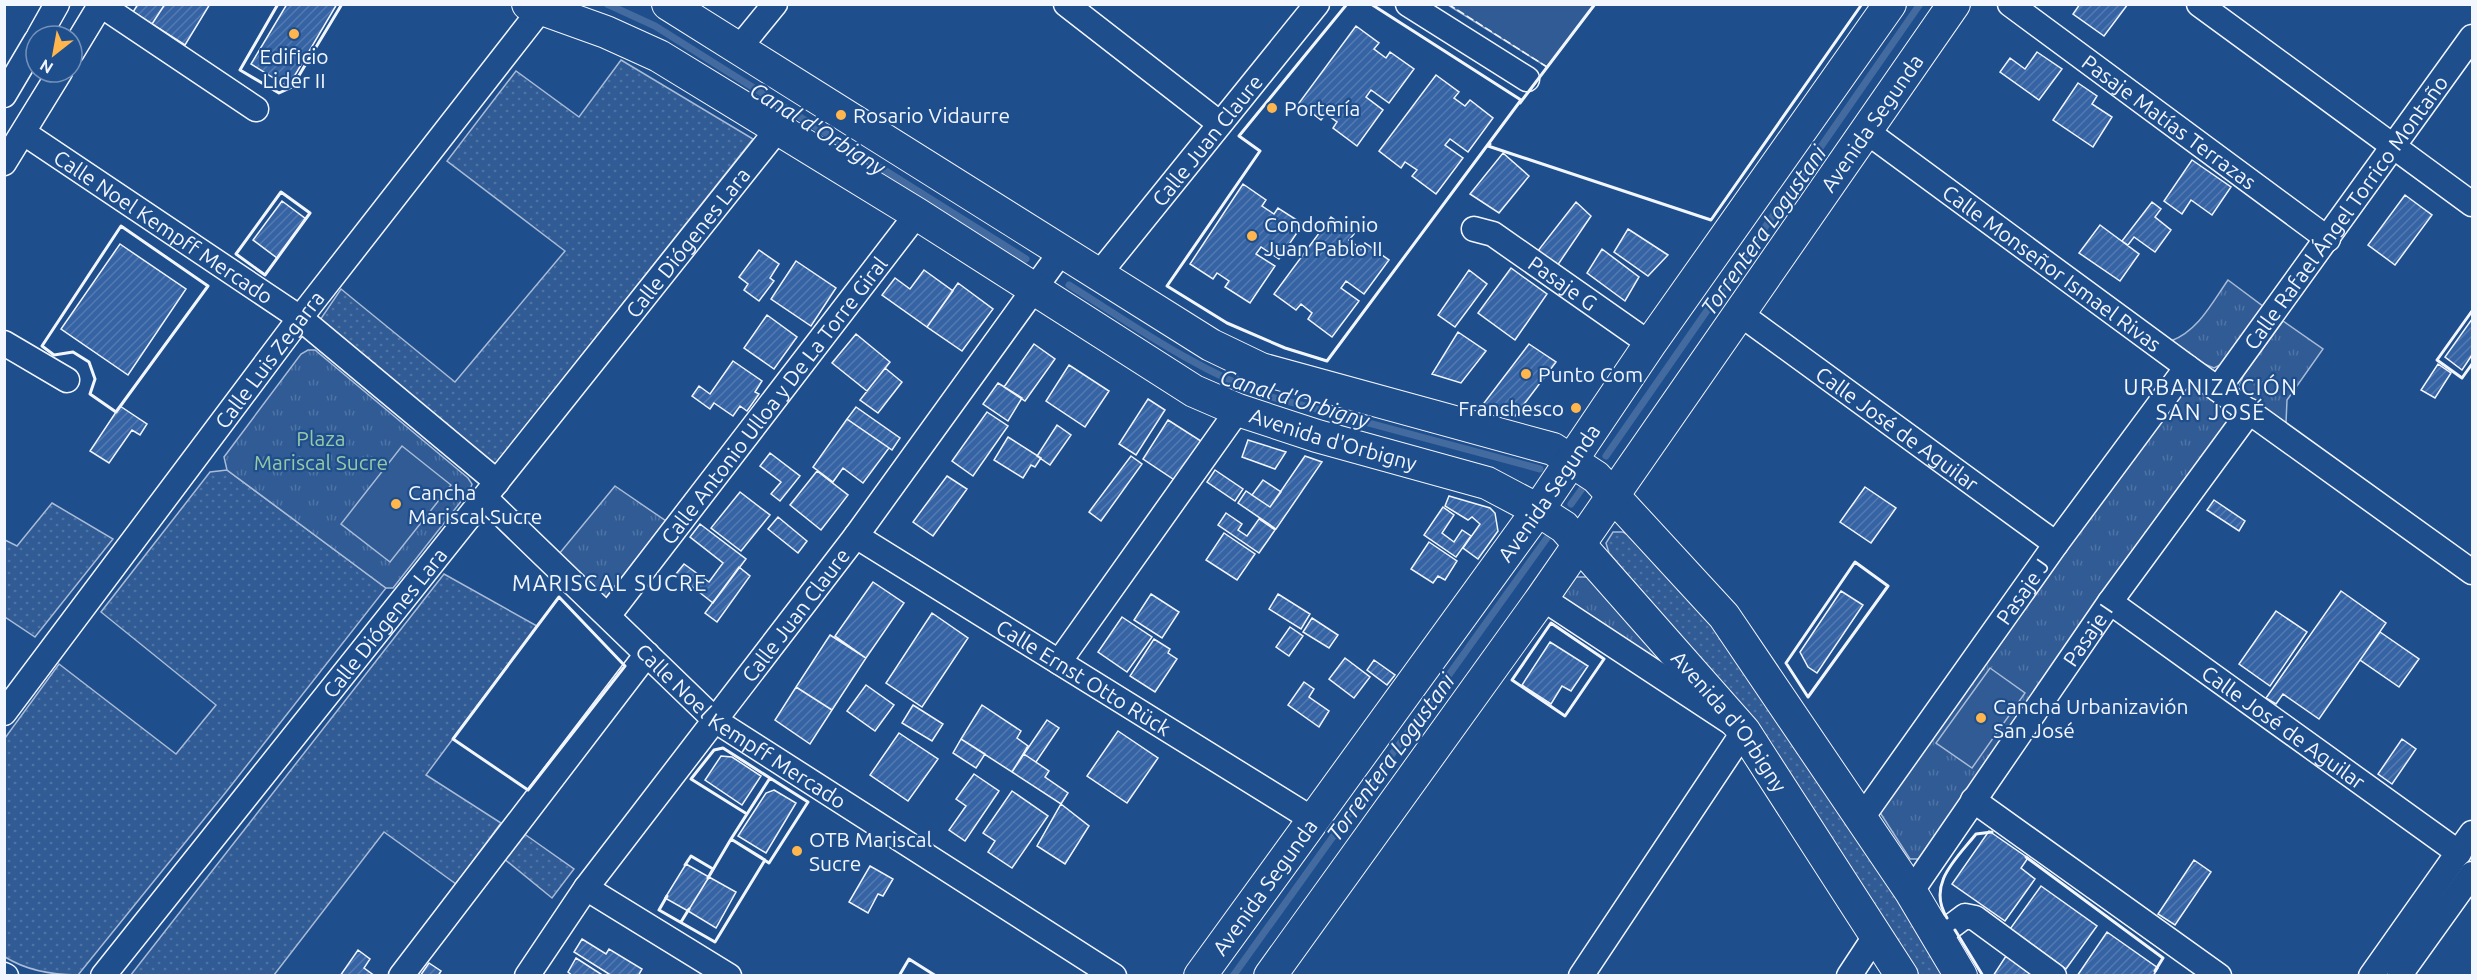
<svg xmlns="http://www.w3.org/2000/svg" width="2477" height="980" font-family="Ubuntu,sans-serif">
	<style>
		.grass { fill: url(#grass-dots); stroke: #a8bbd7; stroke-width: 1.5 }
		.park { fill: url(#park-tufts); stroke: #a8bbd7; stroke-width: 1.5 }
		.built { fill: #305b95; stroke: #a8bbd7; stroke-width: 1.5 }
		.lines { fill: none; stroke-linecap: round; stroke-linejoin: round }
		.stream { stroke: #446ba0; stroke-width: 7 }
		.building { fill: url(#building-hatch); stroke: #f2f6ff; stroke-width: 1.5 }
		.minor-casing { stroke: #f2f6ff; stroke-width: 27 }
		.major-casing { stroke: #f2f6ff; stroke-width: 34 }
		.minor { stroke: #1f4e8c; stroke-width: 24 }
		.major { stroke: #1f4e8c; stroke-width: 32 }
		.fence { stroke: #f2f6ff; stroke-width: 1.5; stroke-dasharray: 8 3; stroke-linecap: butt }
		.wall { stroke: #f2f6ff; stroke-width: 3 }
		.poi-dot { fill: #ffb74d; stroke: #1f4e8c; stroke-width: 2 }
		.labels { text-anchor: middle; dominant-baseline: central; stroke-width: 4.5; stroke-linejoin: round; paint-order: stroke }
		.poi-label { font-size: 21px; fill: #f2f6ff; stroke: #1f4e8c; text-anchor: start }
		.street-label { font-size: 21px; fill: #f2f6ff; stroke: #1f4e8c }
		.park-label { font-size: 21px; fill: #97c8a6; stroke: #1f4e8c }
		.water-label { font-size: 22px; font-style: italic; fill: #f2f6ff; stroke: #1f4e8c }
		.neighbourhood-label { font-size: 22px; letter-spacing: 1.5px; fill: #f2f6ff; stroke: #1f4e8c }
	</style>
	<defs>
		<pattern id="grass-dots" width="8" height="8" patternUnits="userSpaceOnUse" patternTransform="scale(1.5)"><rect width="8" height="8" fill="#305b95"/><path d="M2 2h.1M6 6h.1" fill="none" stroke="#4e73a5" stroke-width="1.8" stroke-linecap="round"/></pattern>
		<pattern id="park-tufts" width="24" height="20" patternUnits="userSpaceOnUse" patternTransform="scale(1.5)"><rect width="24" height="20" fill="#305b95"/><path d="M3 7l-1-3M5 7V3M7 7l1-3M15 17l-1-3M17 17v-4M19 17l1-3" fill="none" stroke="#4e73a5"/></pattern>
		<pattern id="building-hatch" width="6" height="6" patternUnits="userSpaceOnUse" patternTransform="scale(1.5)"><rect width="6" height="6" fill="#3563a3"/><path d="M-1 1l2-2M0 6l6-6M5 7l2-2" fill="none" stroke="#537ab1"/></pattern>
	</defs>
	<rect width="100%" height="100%" fill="#1f4e8c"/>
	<path class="grass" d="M 621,60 L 753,139 L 494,466 L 320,320 L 341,289 L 455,382 L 565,251 L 447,161 L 516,71 L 579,117 Z
		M 227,470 L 386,588 L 226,792 L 78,975 C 53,975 26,970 5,957 L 5,738 L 59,664 L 176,754 L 216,705 L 101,612 L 210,472 Z
		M 52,503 L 113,539 L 35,637 L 5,617 L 5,540 L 17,546 Z
		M 1613,532 L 1623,532 L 1639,541 L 1713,620 L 1899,900 L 1944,975 L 1917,975 L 1751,717 L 1609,553 L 1606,543 Z
		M 444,574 L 537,626 L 426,775 L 501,823 L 456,884 L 384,832 L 274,975 L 130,976 Z
		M 523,833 L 574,869 L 552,898 L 503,858 Z"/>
	<path class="park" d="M 2228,280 L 2264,307 L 2222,364 L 2214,368 L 2204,364 L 2171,341 C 2198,331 2212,303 2228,280 Z
		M 2283,321 L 2323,349 L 2287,400 L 2286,423 L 2244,393 L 2240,385 L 2243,376 Z
		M 308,350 L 315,350 L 468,478 L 472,484 L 470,490 L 393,588 L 386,588 L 227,470 L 224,457 L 301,354 Z
		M 2188,385 C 2210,386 2228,405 2227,427 L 1919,859 L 1910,859 L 1879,811 L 2180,392 Z
		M 615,486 L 666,521 L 604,600 L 559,554 Z
		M 1575,577 L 1587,577 L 1596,583 L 1663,659 L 1652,658 L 1560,598 Z"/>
	<path class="built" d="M 1448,5 L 1595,4 L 1595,5 L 1547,67 Z
		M 402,446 L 451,485 L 390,562 L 341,524 Z
		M 1990,668 L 2025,693 L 1972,768 L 1936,743 Z"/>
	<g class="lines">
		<path class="stream" d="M 607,4 L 655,26 L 1026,259
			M 1069,285 C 1133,325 1196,370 1268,396 L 1540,469
			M 1606,456 L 1920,4
			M 1571,504 L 1584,486
			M 1233,976 L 1547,538"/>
	</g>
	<path class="building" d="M 138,4 L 165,4 L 152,24 L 133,12 Z
		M 165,4 L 210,4 L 185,45 L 152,24 Z
		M 287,4 L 337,4 L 288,87 L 251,64 Z
		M 2080,4 L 2128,4 L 2104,36 L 2073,14 Z
		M 1356,26 L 1379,43 L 1374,49 L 1386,58 L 1390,52 L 1414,69 L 1389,103 L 1371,90 L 1366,97 L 1383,110 L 1357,146 L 1333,128 L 1337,122 L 1326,114 L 1321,120 L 1299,103 Z
		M 2037,52 L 2062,69 L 2039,100 L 2000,72 L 2010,58 L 2025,69 Z
		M 1436,75 L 1459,92 L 1454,98 L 1465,106 L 1470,100 L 1493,118 L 1468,152 L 1450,139 L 1445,145 L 1463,158 L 1436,194 L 1412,176 L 1417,170 L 1405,162 L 1401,168 L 1379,151 Z
		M 2078,83 L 2097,96 L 2092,104 L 2112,117 L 2093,147 L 2053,120 Z
		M 1503,153 L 1529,176 L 1499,213 L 1470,194 Z
		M 2192,160 L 2231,187 L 2212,215 L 2191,200 L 2182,214 L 2164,201 Z
		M 1243,184 L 1266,200 L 1262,206 L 1274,214 L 1278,208 L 1303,224 L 1279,259 L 1261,247 L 1256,254 L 1275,266 L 1250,303 L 1225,287 L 1229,281 L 1217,273 L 1213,279 L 1190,264 Z
		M 2405,195 L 2432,215 L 2395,265 L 2368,245 Z
		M 282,201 L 306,219 L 277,258 L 253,240 Z
		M 1576,202 L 1591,216 L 1557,266 L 1537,252 Z
		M 2152,202 L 2161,209 L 2155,217 L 2171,230 L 2155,252 L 2134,237 L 2128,245 L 2122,241 Z
		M 1331,217 L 1354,234 L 1349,240 L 1361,249 L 1365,243 L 1389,260 L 1364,294 L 1346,281 L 1341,288 L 1359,301 L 1332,337 L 1308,319 L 1312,313 L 1301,304 L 1296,310 L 1274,294 Z
		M 2100,225 L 2139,254 L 2120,281 L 2079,253 Z
		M 1628,229 L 1668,255 L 1648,276 L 1614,252 Z
		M 120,244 L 186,289 L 128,375 L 61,329 Z
		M 1602,249 L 1639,277 L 1625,301 L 1587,273 Z
		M 759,250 L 779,264 L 770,278 L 774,281 L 759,301 L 744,290 L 748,284 L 739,277 Z
		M 796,261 L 836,288 L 811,326 L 771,299 Z
		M 1511,268 L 1547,294 L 1515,340 L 1478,313 Z
		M 924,270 L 953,291 L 927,327 L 882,295 L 895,278 L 910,289 Z
		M 1469,270 L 1487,284 L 1455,327 L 1438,315 Z
		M 958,283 L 993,309 L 962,351 L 927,327 Z
		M 767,315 L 797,337 L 774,369 L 744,348 Z
		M 2472,319 L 2472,355 L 2462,370 L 2445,357 Z
		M 1458,332 L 1486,351 L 1461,383 L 1432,374 Z
		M 856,334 L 890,362 L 867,391 L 832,363 Z
		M 1034,344 L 1055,359 L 1025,401 L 1004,387 Z
		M 1529,344 L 1556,362 L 1515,416 L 1502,407 L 1481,407 Z
		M 733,361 L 762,381 L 755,392 L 759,394 L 747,411 L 740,406 L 733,416 L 714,403 L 710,409 L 692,396 L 699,386 L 710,394 Z
		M 2438,364 L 2451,373 L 2435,398 L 2421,390 Z
		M 1069,365 L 1109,391 L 1085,427 L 1046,401 Z
		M 885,368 L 902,382 L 878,413 L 860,400 Z
		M 998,383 L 1022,398 L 1008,421 L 983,404 Z
		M 1148,399 L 1165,410 L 1136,455 L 1119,444 Z
		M 120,406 L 147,424 L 140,435 L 132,430 L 109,463 L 90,451 Z
		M 856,407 L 900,438 L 892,450 L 847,419 Z
		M 987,412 L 1008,426 L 973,476 L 952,461 Z
		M 847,419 L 889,448 L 863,483 L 843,468 L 833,482 L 813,467 Z
		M 1168,420 L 1204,443 L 1179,483 L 1143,459 Z
		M 1057,425 L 1071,435 L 1050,465 L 1037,456 Z
		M 1008,437 L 1041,458 L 1035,467 L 1031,465 L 1023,478 L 994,460 Z
		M 1248,440 L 1286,452 L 1275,469 L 1242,457 Z
		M 770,453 L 800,476 L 780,501 L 771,494 L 781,482 L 760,466 Z
		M 1131,456 L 1142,464 L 1101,521 L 1089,512 Z
		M 1305,456 L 1322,462 L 1276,529 L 1238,503 L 1246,491 L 1270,507 Z
		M 1215,470 L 1243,489 L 1235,501 L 1207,482 Z
		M 817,471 L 848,495 L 821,530 L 790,505 Z
		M 947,476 L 967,489 L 933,536 L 913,522 Z
		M 1263,480 L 1281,492 L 1270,507 L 1252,495 Z
		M 1865,487 L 1896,508 L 1871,543 L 1840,522 Z
		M 740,492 L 770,515 L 741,551 L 711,528 Z
		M 1449,496 L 1490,508 L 1495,513 L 1498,531 L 1478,559 L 1463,548 L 1480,524 L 1472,517 L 1468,520 L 1445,506 Z
		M 2214,500 L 2245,521 L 2239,531 L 2207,510 Z
		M 1443,507 L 1454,515 L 1442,533 L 1454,542 L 1462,530 L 1471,536 L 1456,557 L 1424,535 Z
		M 1226,513 L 1242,524 L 1238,530 L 1247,536 L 1259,519 L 1275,530 L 1259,553 L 1218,525 Z
		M 778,517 L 807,541 L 798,553 L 768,529 Z
		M 700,524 L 746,559 L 713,603 L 676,574 L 684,564 L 709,582 L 723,563 L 690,537 Z
		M 1224,533 L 1255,554 L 1237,580 L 1206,560 Z
		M 1429,542 L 1457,561 L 1445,580 L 1438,576 L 1433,583 L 1411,569 Z
		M 739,567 L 750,576 L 717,622 L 705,613 Z
		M 873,582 L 904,603 L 866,658 L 835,636 Z
		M 1841,591 L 1863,605 L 1817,673 L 1808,667 L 1800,652 Z
		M 2341,591 L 2386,623 L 2319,719 L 2283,694 L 2276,704 L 2266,698 Z
		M 1151,594 L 1179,612 L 1162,638 L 1134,620 Z
		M 1278,594 L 1310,614 L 1301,629 L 1269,609 Z
		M 2276,611 L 2307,632 L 2270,686 L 2239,664 Z
		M 932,613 L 968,638 L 922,707 L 886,683 Z
		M 1122,617 L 1152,637 L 1127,672 L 1098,652 Z
		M 1312,618 L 1338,635 L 1329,648 L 1303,632 Z
		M 1290,627 L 1303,636 L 1289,656 L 1276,647 Z
		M 2380,632 L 2419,659 L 2399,687 L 2360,660 Z
		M 830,635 L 866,658 L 832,710 L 796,687 Z
		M 1154,639 L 1170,649 L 1168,653 L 1177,659 L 1155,692 L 1130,676 Z
		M 1550,642 L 1588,666 L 1571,691 L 1562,686 L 1551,704 L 1522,685 Z
		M 1345,658 L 1370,677 L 1354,698 L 1329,679 Z
		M 1374,660 L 1395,675 L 1387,685 L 1367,670 Z
		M 1304,682 L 1314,689 L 1309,697 L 1329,711 L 1319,727 L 1288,705 Z
		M 866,685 L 894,705 L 875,731 L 847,711 Z
		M 796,687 L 832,710 L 810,744 L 775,720 Z
		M 913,705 L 943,724 L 932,741 L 902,723 Z
		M 982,705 L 1021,731 L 1017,738 L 1028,746 L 1012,772 L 961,739 Z
		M 1047,720 L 1059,728 L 1036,762 L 1024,754 Z
		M 1118,731 L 1158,758 L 1127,803 L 1087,776 Z
		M 899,733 L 938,759 L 908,801 L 870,775 Z
		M 961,739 L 985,754 L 976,768 L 953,753 Z
		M 2402,739 L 2416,749 L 2392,784 L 2378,774 Z
		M 1024,754 L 1049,771 L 1045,777 L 1068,793 L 1061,804 L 1012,772 Z
		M 721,756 L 732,757 L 761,776 L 742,805 L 705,780 Z
		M 974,774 L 999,791 L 965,841 L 949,830 L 966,806 L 956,799 Z
		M 774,790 L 796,803 L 766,853 L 738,836 L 766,793 Z
		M 1012,791 L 1048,816 L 1012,868 L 988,852 L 995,841 L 983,833 Z
		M 1061,804 L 1089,826 L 1065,864 L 1037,846 Z
		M 1989,831 L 2028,858 L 2021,868 L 2035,879 L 2005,921 L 1952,884 Z
		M 2194,860 L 2211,872 L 2175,925 L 2158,914 Z
		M 686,864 L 709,877 L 688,911 L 665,898 Z
		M 870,866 L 893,879 L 883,896 L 878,894 L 868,913 L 849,902 Z
		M 709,877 L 736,892 L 716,928 L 688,911 Z
		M 2041,886 L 2097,926 L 2066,969 L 2010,929 Z
		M 2107,932 L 2158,968 L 2153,976 L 2077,976 Z
		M 582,939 L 606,954 L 609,949 L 642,969 L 638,976 L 612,976 L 574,952 Z
		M 358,950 L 370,959 L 364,968 L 375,976 L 340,976 Z
		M 2006,956 L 2033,976 L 1993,976 Z
		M 576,958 L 604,976 L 573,976 L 568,972 Z
		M 429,963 L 441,971 L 438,976 L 420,976 Z"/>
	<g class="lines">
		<defs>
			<g id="minor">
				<path d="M 1066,4 L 1219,123"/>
				<path d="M 1408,4 L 1527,79"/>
				<path id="s1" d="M 2010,4 L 2328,239"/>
				<path d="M 2199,4 L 2472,204"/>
				<path d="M 101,5 L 256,109"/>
				<path d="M 39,36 L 57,4"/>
				<path d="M 739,48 L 775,4"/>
				<path d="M 72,52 L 101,4"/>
				<path d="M 4,95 L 36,41"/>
				<path id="s2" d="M 1866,131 L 2187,367 L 2472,572"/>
				<path id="s3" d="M 24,133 L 300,318 L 497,482"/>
				<path d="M 4,163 L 60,72"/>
				<path id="s4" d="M 1474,229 L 1493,234 L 1650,344"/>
				<path id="s5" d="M 1099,274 L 1317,4"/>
				<path id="s6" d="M 1739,313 L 2056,544"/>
				<path d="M 4,343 L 67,380"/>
				<path id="s7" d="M 2218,389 L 2472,37"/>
				<path id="s8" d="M 485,498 L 716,721 L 1114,976"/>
				<path id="s9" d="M 856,536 L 1312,819"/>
				<path d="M 1542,598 L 1744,731 L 1581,976"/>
				<path id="s10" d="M 2110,602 L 2459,853"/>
				<path id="s11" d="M 608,616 L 917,214"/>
				<path d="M 1059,662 L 1238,410"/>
				<path id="s12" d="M 4,713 L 300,318 L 541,9"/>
				<path d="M 1973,800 L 2219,976"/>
				<path id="s13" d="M 1861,819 L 2056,544 L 2187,367"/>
				<path d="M 586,888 L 729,976"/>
				<path id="s14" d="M 1911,892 L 2110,602 L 2250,411"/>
				<path d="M 1937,937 L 1965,916 L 1975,918 L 2054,976"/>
				<path d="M 4,975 L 6,976"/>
				<path id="s15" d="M 103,976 L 778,129"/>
				<path d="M 401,976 L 647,654"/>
				<path id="s16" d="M 527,976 L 586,888 L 856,536 L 1061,252"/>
				<path d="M 1849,976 L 1876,935"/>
				<path d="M 2371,976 L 2472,833"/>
				<path d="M 2399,976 L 2472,874"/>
			</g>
			<g id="major">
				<path id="s17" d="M 528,4 L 606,32 L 659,56 L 917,214 L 1194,391 L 1238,410 L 1317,436 L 1487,483 L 1538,510 L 1564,527 L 1744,731 L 1902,976"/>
				<path d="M 668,4 L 1211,345 L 1261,369 L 1553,449 L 1596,477 L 1724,616 L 1911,892 L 1961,976"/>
				<path id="s18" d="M 1200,976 L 1538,510 L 1650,344 L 1890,4"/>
				<path id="s19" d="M 1270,976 L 1542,598 L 1954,4"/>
			</g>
		</defs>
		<use href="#minor" class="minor-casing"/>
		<use href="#major" class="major-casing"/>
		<use href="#minor" class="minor"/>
		<use href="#major" class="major"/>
		<path class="fence" d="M 1448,4 L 1547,67"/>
		<path class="wall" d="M 278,4 L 240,70 L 279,93 L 292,87 L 342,4
			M 1347,4 L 1239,136 L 1260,151 L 1167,286 L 1227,323 L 1285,348 L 1327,361 L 1521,100 L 1371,4
			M 1520,103 L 1595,4
			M 1490,144 L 1488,146 L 1711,220 L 1862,4
			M 281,192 L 310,213 L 265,275 L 236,254 Z
			M 121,226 L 208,286 L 116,412 L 90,394 L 95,379 L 89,362 L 73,352 L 54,355 L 42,346 Z
			M 2472,311 L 2437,360 L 2462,378 L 2472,364
			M 1855,562 L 1888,586 L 1808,697 L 1786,663 Z
			M 559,597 L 625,666 L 528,790 L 453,739 Z
			M 1551,623 L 1604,659 L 1565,716 L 1512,680 Z
			M 723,748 L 770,778 L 747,814 L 691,779 L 714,750 Z
			M 770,778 L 808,802 L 769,863 L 731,839 Z
			M 2026,857 L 2163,958 L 2155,971
			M 685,865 L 691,856 L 713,869 L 708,878
			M 667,896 L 659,910 L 715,942 L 765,860 L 731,839 L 708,878
			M 1947,918 C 1926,884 1957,858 1976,834 L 1992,832
			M 681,922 L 689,909
			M 681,922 L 689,909
			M 1955,930 L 1983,976
			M 899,976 L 909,959 L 936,976"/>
	</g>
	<g class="poi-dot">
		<circle cx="294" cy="34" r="6"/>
		<circle cx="1272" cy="108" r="6"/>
		<circle cx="841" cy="115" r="6"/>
		<circle cx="1252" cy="236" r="6"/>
		<circle cx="1526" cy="374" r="6"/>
		<circle cx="1576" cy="408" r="6"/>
		<circle cx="396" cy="504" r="6"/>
		<circle cx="1981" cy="718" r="6"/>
		<circle cx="797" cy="851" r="6"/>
	</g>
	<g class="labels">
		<g class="poi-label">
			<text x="294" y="56" text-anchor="middle">Edificio<tspan x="294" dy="24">Lider II</tspan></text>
			<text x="1284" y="108">Portería</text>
			<text x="853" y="115">Rosario Vidaurre</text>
			<text x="1264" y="224">Condominio<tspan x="1264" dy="24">Juan Pablo II</tspan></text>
			<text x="1538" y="374">Punto Com</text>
			<text x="1564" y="408" text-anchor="end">Franchesco</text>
			<text x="408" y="492">Cancha<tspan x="408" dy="24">Mariscal Sucre</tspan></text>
			<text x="1993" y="706">Cancha Urbanizavión<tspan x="1993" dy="24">San José</tspan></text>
			<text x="809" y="839">OTB Mariscal<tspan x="809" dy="24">Sucre</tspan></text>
		</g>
		<g class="street-label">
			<text stroke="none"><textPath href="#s1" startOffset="198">Pasaje Matías Terrazas</textPath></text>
			<text stroke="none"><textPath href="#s19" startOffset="1044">Avenida Segunda</textPath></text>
			<text stroke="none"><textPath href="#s5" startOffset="172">Calle Juan Claure</textPath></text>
			<text stroke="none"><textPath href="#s7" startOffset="218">Calle Rafael Ángel Torrico Montaño</textPath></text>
			<text stroke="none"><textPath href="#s3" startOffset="168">Calle Noel Kempff Mercado</textPath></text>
			<text stroke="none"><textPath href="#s15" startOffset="938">Calle Diógenes Lara</textPath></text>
			<text stroke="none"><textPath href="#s2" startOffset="231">Calle Monseñor Ismael Rivas</textPath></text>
			<text stroke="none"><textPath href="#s4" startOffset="105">Pasaje G</textPath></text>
			<text stroke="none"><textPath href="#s12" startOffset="442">Calle Luis Zegarra</textPath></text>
			<text stroke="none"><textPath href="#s11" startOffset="272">Calle Antonio Ulloa y De La Torre Giral</textPath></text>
			<text stroke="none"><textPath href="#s6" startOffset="196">Calle José de Aguilar</textPath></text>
			<text stroke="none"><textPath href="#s17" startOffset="920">Avenida d'Orbigny</textPath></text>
			<text stroke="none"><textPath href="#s18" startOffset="596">Avenida Segunda</textPath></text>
			<text stroke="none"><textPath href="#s13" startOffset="279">Pasaje J</textPath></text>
			<text stroke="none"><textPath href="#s16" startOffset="450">Calle Juan Claure</textPath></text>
			<text stroke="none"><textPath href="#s15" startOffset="452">Calle Diógenes Lara</textPath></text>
			<text stroke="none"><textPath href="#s14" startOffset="312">Pasaje I</textPath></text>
			<text stroke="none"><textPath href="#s9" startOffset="268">Calle Ernst Otto Rück</textPath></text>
			<text stroke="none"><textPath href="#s17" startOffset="1424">Avenida d'Orbigny</textPath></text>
			<text stroke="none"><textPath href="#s8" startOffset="344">Calle Noel Kempff Mercado</textPath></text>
			<text stroke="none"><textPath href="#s10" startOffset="214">Calle José de Aguilar</textPath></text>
			<text stroke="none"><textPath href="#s18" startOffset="110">Avenida Segunda</textPath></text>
		</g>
		<g class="park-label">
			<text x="321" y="438">Plaza<tspan x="321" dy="24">Mariscal Sucre</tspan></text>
		</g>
		<g class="water-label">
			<text transform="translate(818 128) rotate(32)">Canal d'Orbigny</text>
			<text transform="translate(1763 230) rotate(-55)">Torrentera Logustani</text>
			<text transform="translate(1295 398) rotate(17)">Canal d'Orbigny</text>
			<text transform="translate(1390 757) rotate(-54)">Torrentera Logustani</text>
		</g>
		<g class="neighbourhood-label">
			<text x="2211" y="386">URBANIZACIÓN<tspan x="2211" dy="25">SAN JOSÉ</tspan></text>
			<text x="610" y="582">MARISCAL SUCRE</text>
		</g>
	</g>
	<rect width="2477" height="980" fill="none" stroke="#f2f6ff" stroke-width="12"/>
	<g transform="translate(54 54) rotate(211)"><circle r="28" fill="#1f4e8c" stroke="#7391ba" stroke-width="1.5"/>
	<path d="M0-4.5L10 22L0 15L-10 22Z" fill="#ffb74d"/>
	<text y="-9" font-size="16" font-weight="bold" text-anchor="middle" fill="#f2f6ff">N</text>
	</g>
</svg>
